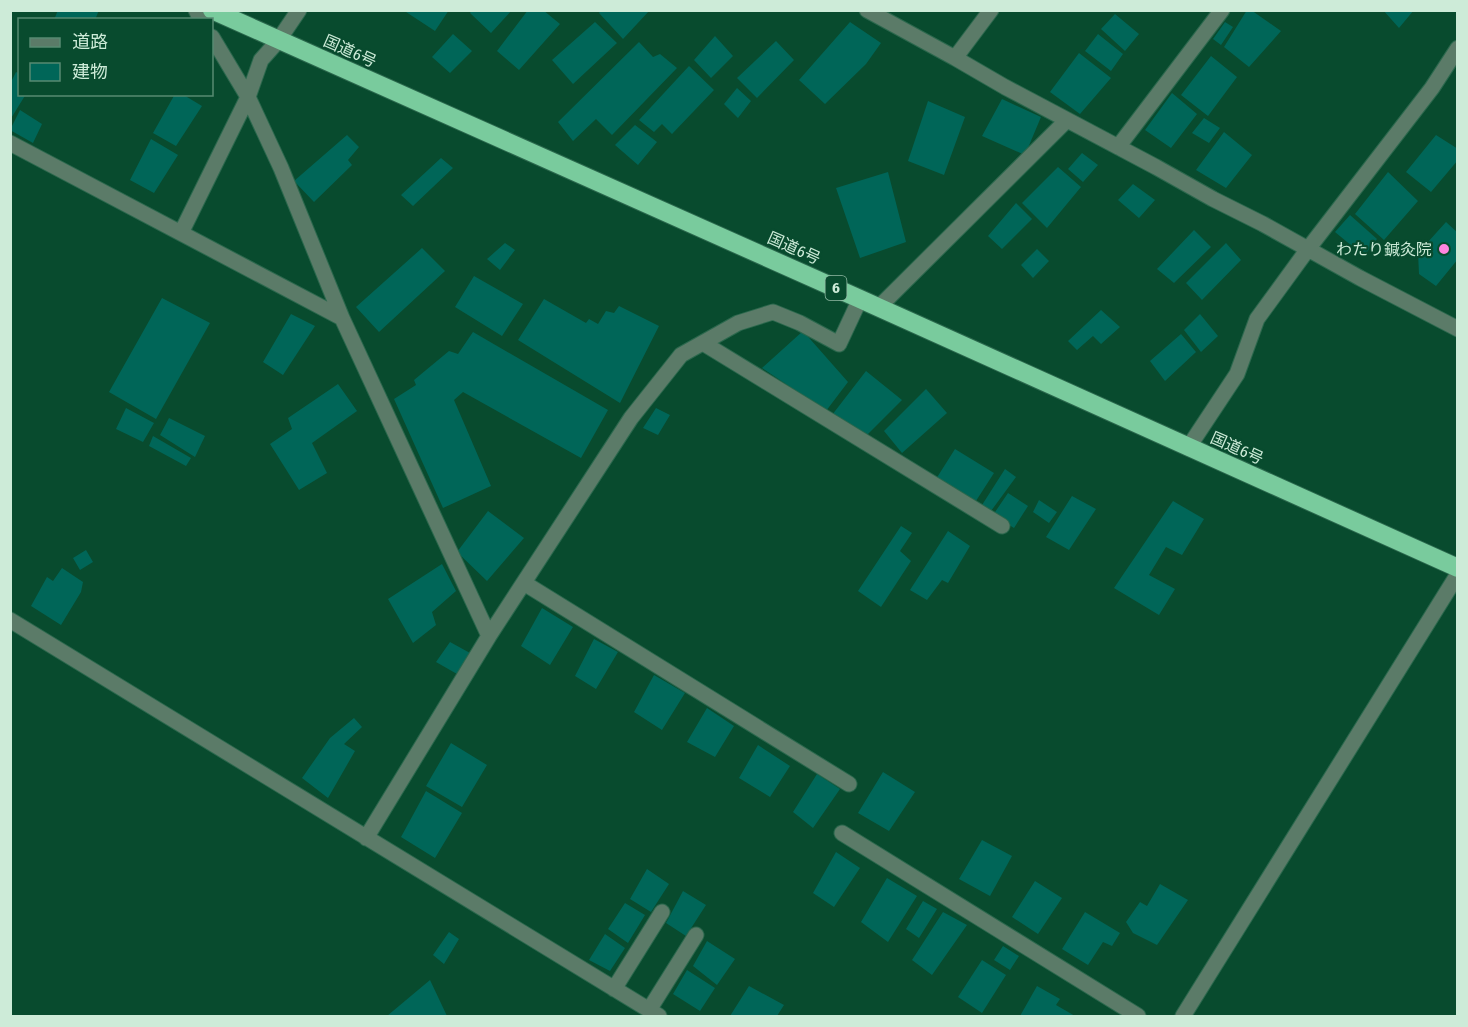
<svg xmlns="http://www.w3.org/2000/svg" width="1468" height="1027" font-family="'Fira Sans Condensed','Noto Sans JP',sans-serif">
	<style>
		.building { fill: #006658 }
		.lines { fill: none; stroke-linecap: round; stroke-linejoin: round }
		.minor-casing { stroke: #2b684d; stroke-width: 17 }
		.highway-casing { stroke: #2b684d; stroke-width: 20 }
		.minor { stroke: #5b7b68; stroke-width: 15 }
		.highway { stroke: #79cb9d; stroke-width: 18 }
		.poi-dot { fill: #ff85df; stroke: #084b2e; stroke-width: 2 }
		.labels { text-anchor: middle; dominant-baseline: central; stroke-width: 4.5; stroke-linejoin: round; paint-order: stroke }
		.shield { fill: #084b2e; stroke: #92bba5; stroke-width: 1.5 }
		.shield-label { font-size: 15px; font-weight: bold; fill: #cdebd8 }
		.street-label { font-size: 16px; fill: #cdebd8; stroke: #084b2e }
		.poi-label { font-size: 16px; fill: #cdebd8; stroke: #084b2e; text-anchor: end }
	</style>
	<rect width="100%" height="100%" fill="#084b2e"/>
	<path class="building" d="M 58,10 L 99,10 L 95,20 L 54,20 Z
		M 403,10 L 449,10 L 435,31 Z
		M 472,10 L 512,10 L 491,33 L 470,13 Z
		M 528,10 L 543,10 L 560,24 L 519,70 L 497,51 Z
		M 601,10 L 650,10 L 623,39 L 599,13 Z
		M 1247,10 L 1251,10 L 1281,31 L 1249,67 L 1224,47 Z
		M 1383,10 L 1414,10 L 1399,28 Z
		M 1115,14 L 1139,34 L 1125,51 L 1101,29 Z
		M 595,22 L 617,43 L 573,84 L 552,60 Z
		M 850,22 L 881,43 L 866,64 L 825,104 L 799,80 Z
		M 1225,22 L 1233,27 L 1221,45 L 1213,39 Z
		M 453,34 L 472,51 L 450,73 L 432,57 Z
		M 1098,34 L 1123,54 L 1111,71 L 1085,51 Z
		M 715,36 L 733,56 L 711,78 L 694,60 Z
		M 776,41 L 794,60 L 757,98 L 737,78 Z
		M 639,42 L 653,57 L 660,54 L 677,68 L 612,135 L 596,119 L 573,141 L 558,122 Z
		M 1079,53 L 1111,78 L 1080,114 L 1050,92 Z
		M 1211,56 L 1237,77 L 1208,116 L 1181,95 Z
		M 689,66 L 714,90 L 672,134 L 662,124 L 654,132 L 639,120 Z
		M 16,72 L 20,74 L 20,94 L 26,94 L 10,120 L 10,84 Z
		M 737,88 L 751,101 L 738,118 L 724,104 Z
		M 1172,93 L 1197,114 L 1171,148 L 1145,130 Z
		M 175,94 L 182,94 L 202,106 L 176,146 L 153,133 Z
		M 1002,99 L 1041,117 L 1025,155 L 982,136 Z
		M 928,101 L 965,117 L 944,175 L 908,161 Z
		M 20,110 L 42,124 L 33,143 L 10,130 Z
		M 1204,118 L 1220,128 L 1209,143 L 1192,133 Z
		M 635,125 L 657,142 L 638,165 L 615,145 Z
		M 1224,132 L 1252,155 L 1226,188 L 1196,170 Z
		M 347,135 L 359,147 L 348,160 L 352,165 L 314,202 L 294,181 Z
		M 1436,135 L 1458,149 L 1458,160 L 1431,192 L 1406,172 Z
		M 151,139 L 178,155 L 154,193 L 130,180 Z
		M 1082,153 L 1098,165 L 1083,182 L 1068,169 Z
		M 441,158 L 453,168 L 413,206 L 401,195 Z
		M 1058,167 L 1081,187 L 1047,228 L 1022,203 Z
		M 888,172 L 906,242 L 860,258 L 836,188 Z
		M 1388,172 L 1418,201 L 1384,240 L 1355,214 Z
		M 1133,184 L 1155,200 L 1139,218 L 1118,200 Z
		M 1016,203 L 1032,219 L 1002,249 L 988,236 Z
		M 1350,215 L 1377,239 L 1364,256 L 1335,232 Z
		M 1446,222 L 1458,233 L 1458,259 L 1436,286 L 1419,274 L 1418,253 Z
		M 1194,230 L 1211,247 L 1174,283 L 1157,269 Z
		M 505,243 L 515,250 L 500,270 L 487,259 Z
		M 1226,243 L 1241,260 L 1202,300 L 1186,283 Z
		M 422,248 L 445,271 L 379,332 L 356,307 Z
		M 1037,249 L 1049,261 L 1033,278 L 1021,265 Z
		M 474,276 L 523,304 L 502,336 L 455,307 Z
		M 162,298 L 210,323 L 156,419 L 109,392 Z
		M 544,299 L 586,323 L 589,319 L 598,324 L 606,311 L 614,313 L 619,306 L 659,326 L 620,403 L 518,340 Z
		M 1101,310 L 1120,327 L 1101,344 L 1093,336 L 1077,350 L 1068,341 Z
		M 291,314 L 315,326 L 283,375 L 263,362 Z
		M 1200,314 L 1218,336 L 1201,352 L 1184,330 Z
		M 803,331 L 848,382 L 826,411 L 762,368 Z
		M 473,332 L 608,410 L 581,458 L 463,392 L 454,400 L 491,486 L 443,508 L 394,399 L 416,385 L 414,380 L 449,351 L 458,354 Z
		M 1181,334 L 1196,352 L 1165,381 L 1150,361 Z
		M 866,371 L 902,400 L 865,437 L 832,415 Z
		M 338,384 L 357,411 L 312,443 L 327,473 L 299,490 L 270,444 L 292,429 L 288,418 Z
		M 926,389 L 947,413 L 902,453 L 884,431 Z
		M 126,408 L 154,423 L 143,442 L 116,429 Z
		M 656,408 L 670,415 L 658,435 L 643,428 Z
		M 169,418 L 205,436 L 195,457 L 160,435 Z
		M 153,436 L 191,458 L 186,466 L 149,446 Z
		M 955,449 L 994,473 L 974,504 L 936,479 Z
		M 1005,469 L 1016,477 L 991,511 L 982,505 Z
		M 1008,493 L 1028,506 L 1014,528 L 993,515 Z
		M 1072,496 L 1096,509 L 1069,550 L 1046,537 Z
		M 1039,500 L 1057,512 L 1049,523 L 1033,512 Z
		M 1173,501 L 1204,519 L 1182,555 L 1166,547 L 1149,575 L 1175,589 L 1159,615 L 1114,588 Z
		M 488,511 L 524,538 L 487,581 L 457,552 Z
		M 901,526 L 912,533 L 900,551 L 911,561 L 881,607 L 858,591 Z
		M 948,531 L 970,546 L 948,583 L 942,580 L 927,600 L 910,590 Z
		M 86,550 L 93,562 L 80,570 L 73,558 Z
		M 442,564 L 456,591 L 432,612 L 436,625 L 413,643 L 388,599 Z
		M 62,568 L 83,582 L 81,592 L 61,625 L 31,606 L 47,577 L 53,581 Z
		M 542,608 L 573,627 L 550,665 L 521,646 Z
		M 594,639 L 618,652 L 596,689 L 575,676 Z
		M 450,642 L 470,653 L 457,674 L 436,662 Z
		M 654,675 L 685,693 L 662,730 L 634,712 Z
		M 707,708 L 734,726 L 715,757 L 687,742 Z
		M 354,718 L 362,727 L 344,744 L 355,751 L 328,798 L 302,778 L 330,738 Z
		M 451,743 L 487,765 L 462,807 L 426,786 Z
		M 758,745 L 790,766 L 770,797 L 739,778 Z
		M 883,772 L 915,792 L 889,831 L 858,813 Z
		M 817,774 L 840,789 L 813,828 L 793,812 Z
		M 426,791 L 462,813 L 435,858 L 401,837 Z
		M 982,840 L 1012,856 L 990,896 L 959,879 Z
		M 836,852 L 860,868 L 834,907 L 813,893 Z
		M 647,869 L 669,884 L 651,912 L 630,899 Z
		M 887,878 L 917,896 L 888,942 L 861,922 Z
		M 1035,881 L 1062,898 L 1038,934 L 1012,917 Z
		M 1160,884 L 1188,900 L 1157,945 L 1133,933 L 1126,922 L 1140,902 L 1147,906 Z
		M 683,891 L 706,905 L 686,936 L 666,923 Z
		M 923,901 L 937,909 L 919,938 L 906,929 Z
		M 625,903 L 645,915 L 628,943 L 608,929 Z
		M 943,912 L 967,925 L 932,975 L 912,960 Z
		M 1085,912 L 1120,933 L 1112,946 L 1103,942 L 1088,965 L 1062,949 Z
		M 449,932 L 459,939 L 444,964 L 433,955 Z
		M 605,934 L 625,948 L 610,971 L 589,960 Z
		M 707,941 L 735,959 L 717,985 L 693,966 Z
		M 1003,946 L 1019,956 L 1010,970 L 994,960 Z
		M 982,960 L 1006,975 L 982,1013 L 958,997 Z
		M 687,970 L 715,988 L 700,1011 L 673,994 Z
		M 430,980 L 447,1016 L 387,1016 Z
		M 749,986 L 784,1005 L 777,1016 L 730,1016 Z
		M 1037,986 L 1060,999 L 1056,1005 L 1075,1016 L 1020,1016 Z"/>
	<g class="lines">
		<defs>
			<path id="minor" d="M 196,10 L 201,20
				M 867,10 L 955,58 L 1005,87 L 1156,167 L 1213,199 L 1263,224 L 1360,278 L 1458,329
				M 212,37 L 248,97 L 281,168 L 342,318 L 489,636
				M 955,58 L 991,10
				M 10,143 L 342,318
				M 1118,147 L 1222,10
				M 181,233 L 248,97 L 261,60 L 278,41 L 299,10
				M 879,307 L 1067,120
				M 703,343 L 1002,526
				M 1188,448 L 1237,374 L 1257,319 L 1308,249 L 1432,88 L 1458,48
				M 524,583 L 849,784
				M 10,620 L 659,1016
				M 842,833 L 1138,1016
				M 366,838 L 489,636 L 631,418 L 681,355 L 738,323 L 773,312 L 800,323 L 839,344 L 860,299
				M 614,989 L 662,912
				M 649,1010 L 696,935
				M 1183,1016 L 1458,574"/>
			<path id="highway" d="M 212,10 L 860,299 L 1458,568"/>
		</defs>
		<use href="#minor" class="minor-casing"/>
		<use href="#highway" class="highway-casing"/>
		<use href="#minor" class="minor"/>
		<use href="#highway" class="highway"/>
	</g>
	<circle class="poi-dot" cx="1444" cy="249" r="6"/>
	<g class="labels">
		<rect class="shield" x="825.5" y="276" width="21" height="24" rx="4.5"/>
		<g class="shield-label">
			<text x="836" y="288">6</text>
		</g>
		<g class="street-label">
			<text transform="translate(350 51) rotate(24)">国道6号</text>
			<text transform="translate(794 248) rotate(24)">国道6号</text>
			<text transform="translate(1237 448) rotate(24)">国道6号</text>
		</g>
		<g class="poi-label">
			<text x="1432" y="249">わたり鍼灸院</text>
		</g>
	</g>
	<rect width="1468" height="1027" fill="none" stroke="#cdebd8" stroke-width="24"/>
	<rect x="18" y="18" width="195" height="78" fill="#084b2e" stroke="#578b72" stroke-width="1.5"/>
	<rect x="30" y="38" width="30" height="9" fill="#5b7b68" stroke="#578b72" stroke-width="1.5"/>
	<text x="72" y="48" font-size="18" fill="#cdebd8">道路</text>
	<rect x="30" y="63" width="30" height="18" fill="#006658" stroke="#578b72" stroke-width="1.5"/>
	<text x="72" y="78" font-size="18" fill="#cdebd8">建物</text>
</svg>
